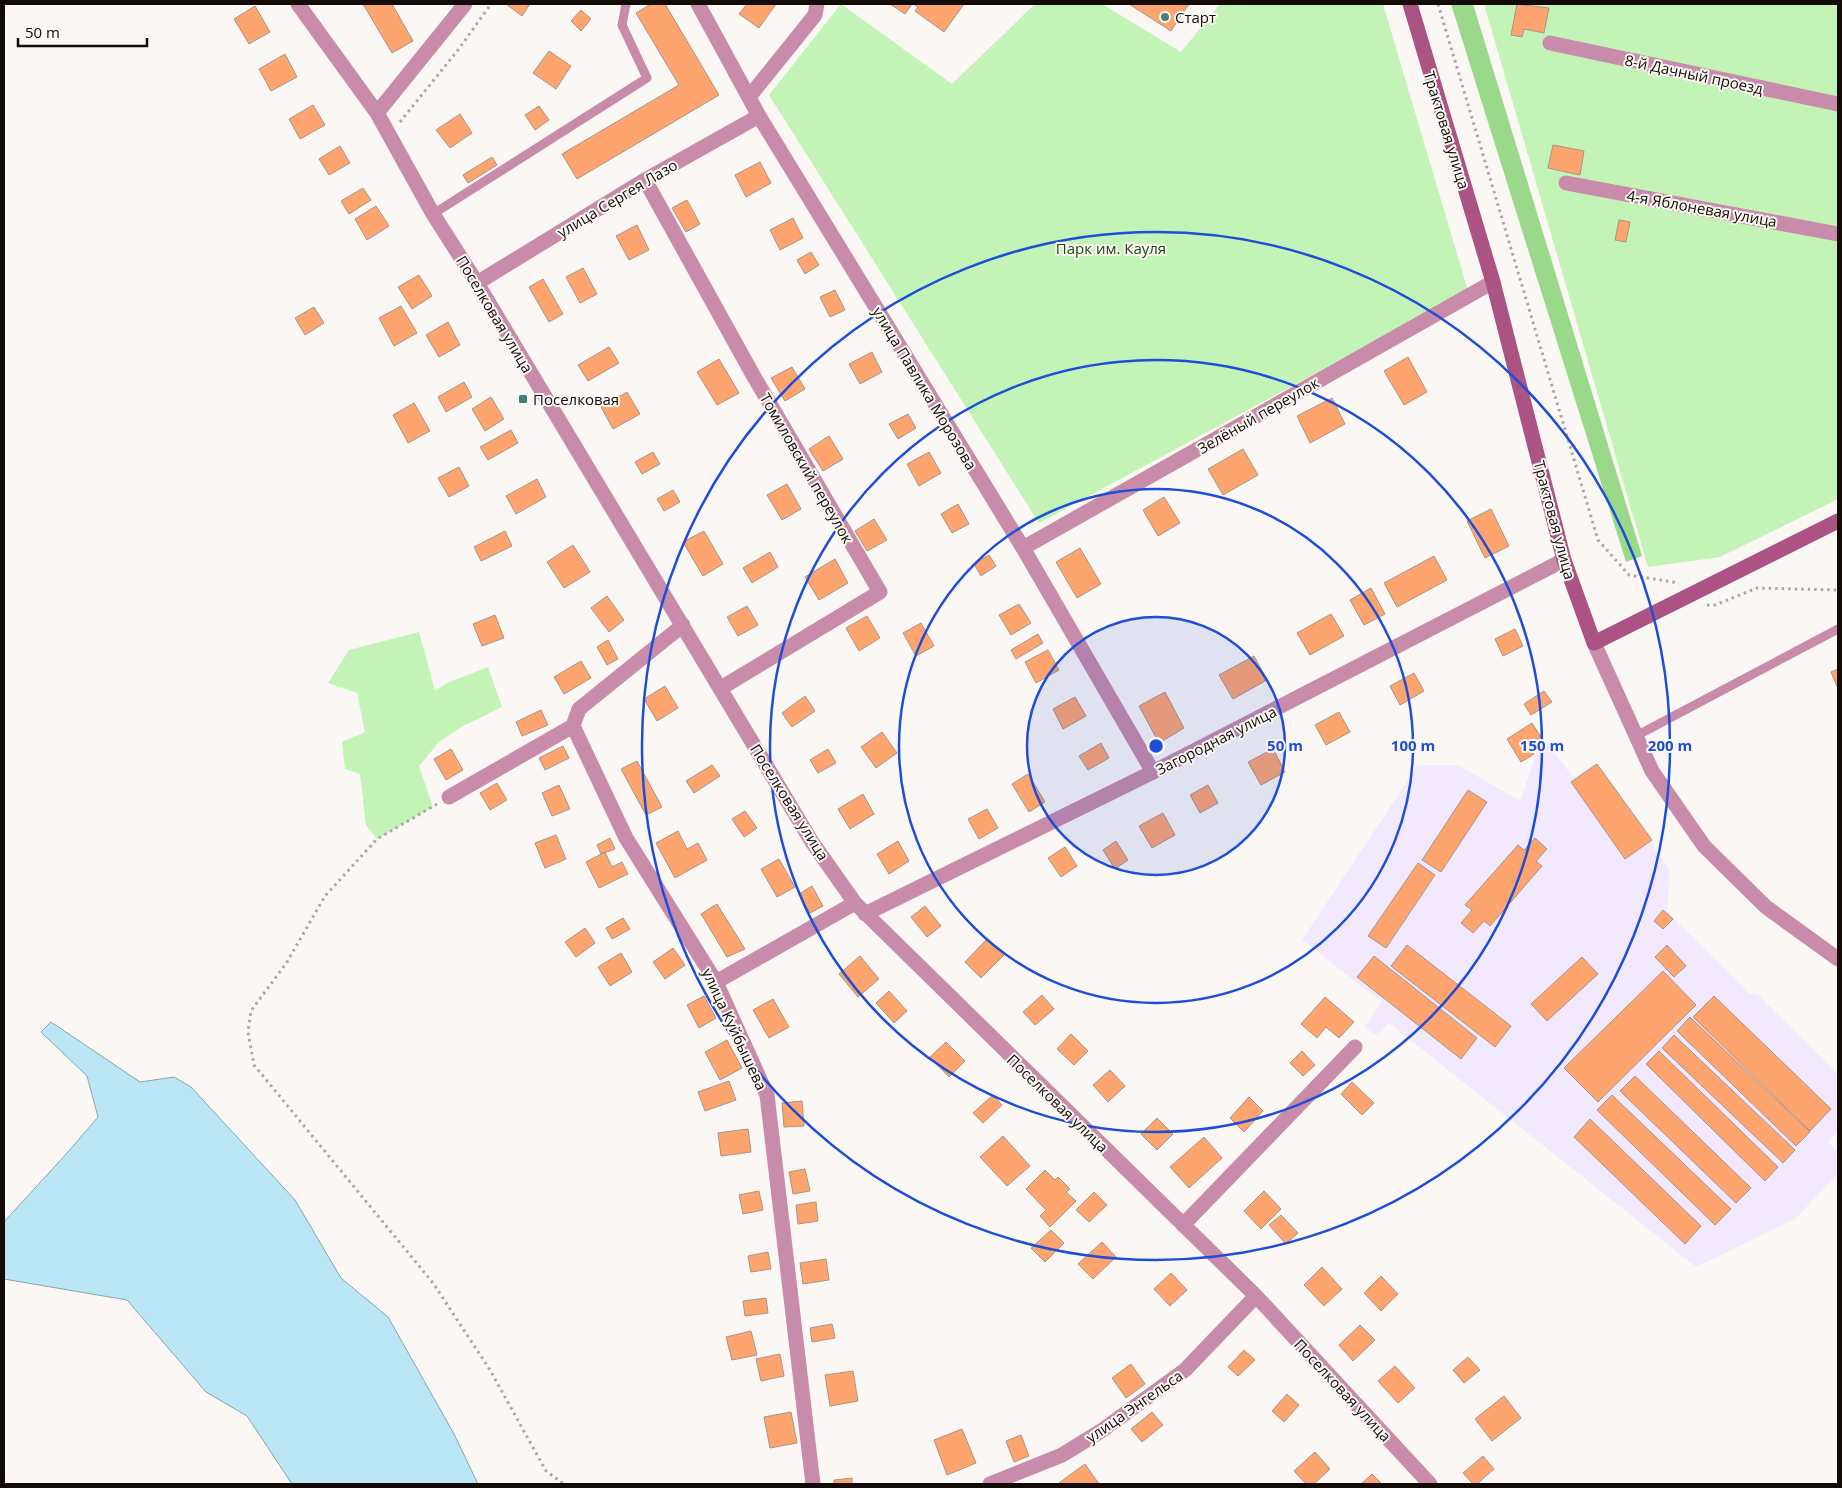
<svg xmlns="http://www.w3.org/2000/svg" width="1842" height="1488" font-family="'Open Sans',sans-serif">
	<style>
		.industrial { fill: #f3e9fe }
		.green { fill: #c3f3b6 }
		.forest { fill: #9ad989 }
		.water { fill: #bae6f6; stroke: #88a4ae }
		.building { fill: #fea46f; stroke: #a99488 }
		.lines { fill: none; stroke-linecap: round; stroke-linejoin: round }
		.path { stroke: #aba6a3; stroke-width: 3; stroke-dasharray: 2.5 4; stroke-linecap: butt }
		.lane { stroke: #c88ba9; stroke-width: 9 }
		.street { stroke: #c88ba9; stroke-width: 15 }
		.secondary { stroke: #ab5483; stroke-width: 15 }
		.ring { fill: none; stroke: #1d4ed8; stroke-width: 2.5 }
		.poi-dot { fill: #3c827a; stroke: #fbf7f4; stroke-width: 2 }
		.labels { text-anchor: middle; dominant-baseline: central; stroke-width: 4; stroke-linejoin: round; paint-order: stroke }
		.poi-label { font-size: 15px; fill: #120b07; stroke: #fbf7f4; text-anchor: start }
		.street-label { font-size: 15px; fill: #120b07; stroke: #fbf7f4 }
		.park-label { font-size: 15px; fill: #1b440e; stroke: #fbf7f4 }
		.centre { fill: #1d4ed8; stroke: #fbf7f4; stroke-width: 2.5 }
		.ring-label { font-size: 15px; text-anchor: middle; font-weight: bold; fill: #1d4ed8; stroke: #fbf7f4; stroke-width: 4; stroke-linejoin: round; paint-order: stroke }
	</style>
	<rect width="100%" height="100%" fill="#fbf7f4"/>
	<path class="industrial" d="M 1542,737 L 1573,777 L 1594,764 L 1670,871 L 1667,912 L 1749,993 L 1758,995 L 1838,1074 L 1838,1130 L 1828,1142 L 1838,1152 L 1838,1174 L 1795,1219 L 1696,1267 L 1389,1023 L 1377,1036 L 1364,1027 L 1382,1002 L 1302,940 L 1418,765 L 1458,765 L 1520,801 Z"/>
	<path class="green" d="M 841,4 L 952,84 L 1035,4 L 1102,4 L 1181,52 L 1220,4 L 1383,4 L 1468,291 L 1039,523 L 769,95 Z
		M 1484,4 L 1838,4 L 1838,499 L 1720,557 L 1648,567 Z
		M 419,632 L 435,691 L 447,683 L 488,667 L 502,707 L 463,726 L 439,742 L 419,766 L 433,807 L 377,839 L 366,825 L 360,774 L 345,769 L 342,742 L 365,732 L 357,693 L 328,683 L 349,650 Z"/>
	<path class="forest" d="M 1451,4 L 1473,4 L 1642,556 L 1626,562 Z"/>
	<path class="water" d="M 51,1022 L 140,1082 L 174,1077 L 191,1087 L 295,1200 L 341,1278 L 388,1317 L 454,1434 L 478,1484 L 292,1484 L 247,1416 L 206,1392 L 127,1300 L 4,1279 L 4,1222 L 68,1152 L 98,1117 L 87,1076 L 41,1032 Z"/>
	<path class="building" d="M 363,4 L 392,4 L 413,41 L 392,53 Z
		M 506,4 L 530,4 L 522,16 Z
		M 651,4 L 665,4 L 719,95 L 577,179 L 562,154 L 679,85 L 636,13 Z
		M 747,4 L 776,4 L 759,28 L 739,14 Z
		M 890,4 L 912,4 L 905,14 Z
		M 913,4 L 964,4 L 944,32 L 915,11 L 918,7 Z
		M 1129,4 L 1189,4 L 1171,31 Z
		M 1517,4 L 1549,8 L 1544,33 L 1524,29 L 1522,37 L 1511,35 Z
		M 255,6 L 270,32 L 249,44 L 234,19 Z
		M 581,10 L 591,19 L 581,31 L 571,21 Z
		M 549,51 L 571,66 L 556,89 L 533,73 Z
		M 285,54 L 297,77 L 271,91 L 259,69 Z
		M 313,105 L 325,125 L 300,139 L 289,119 Z
		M 539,106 L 549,120 L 535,130 L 525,115 Z
		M 460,114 L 472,133 L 450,148 L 436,130 Z
		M 1553,145 L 1584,151 L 1580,175 L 1548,168 Z
		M 340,146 L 350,163 L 329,175 L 319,159 Z
		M 492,157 L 497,165 L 468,183 L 463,175 Z
		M 760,162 L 771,183 L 746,197 L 735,175 Z
		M 363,188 L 371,200 L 349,214 L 341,201 Z
		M 687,200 L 700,224 L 686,232 L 672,208 Z
		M 376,206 L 389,226 L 367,240 L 355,219 Z
		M 793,218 L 803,238 L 780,250 L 770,230 Z
		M 1619,220 L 1630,222 L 1626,242 L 1615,240 Z
		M 637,225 L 649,250 L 629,260 L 616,236 Z
		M 811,252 L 819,265 L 805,274 L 797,260 Z
		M 583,268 L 597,294 L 580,303 L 566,277 Z
		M 419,275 L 432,296 L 412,309 L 398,287 Z
		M 543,279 L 563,314 L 549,322 L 529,287 Z
		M 835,290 L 845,310 L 830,317 L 820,297 Z
		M 401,306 L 417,333 L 394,346 L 379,318 Z
		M 314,307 L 324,323 L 305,335 L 295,318 Z
		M 448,322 L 460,345 L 439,357 L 426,335 Z
		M 609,347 L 619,363 L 588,381 L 578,365 Z
		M 872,352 L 882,372 L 860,384 L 849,364 Z
		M 1408,357 L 1427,392 L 1404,405 L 1384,371 Z
		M 719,359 L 739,393 L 717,405 L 697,372 Z
		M 792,367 L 805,389 L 785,401 L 771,378 Z
		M 464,382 L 472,397 L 446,412 L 438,397 Z
		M 627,392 L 640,414 L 613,429 L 601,407 Z
		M 491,397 L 504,419 L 485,431 L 472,409 Z
		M 1332,398 L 1345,424 L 1310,443 L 1297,416 Z
		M 414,403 L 430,431 L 408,443 L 393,415 Z
		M 908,414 L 916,428 L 898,439 L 889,424 Z
		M 511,430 L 518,443 L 488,460 L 480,447 Z
		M 829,436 L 843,459 L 823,471 L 809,449 Z
		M 1243,449 L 1258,475 L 1223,495 L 1208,469 Z
		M 653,452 L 660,464 L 642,474 L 635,462 Z
		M 929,452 L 941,473 L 919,486 L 907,464 Z
		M 459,467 L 469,486 L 449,497 L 438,478 Z
		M 537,479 L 546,497 L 516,514 L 506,496 Z
		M 787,484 L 801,509 L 782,520 L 767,495 Z
		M 673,490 L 680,502 L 664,511 L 657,499 Z
		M 1164,497 L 1180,523 L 1158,536 L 1143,510 Z
		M 958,504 L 969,524 L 952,533 L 941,514 Z
		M 1491,509 L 1509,546 L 1485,558 L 1467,521 Z
		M 874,519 L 887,540 L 867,551 L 855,531 Z
		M 505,531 L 512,546 L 481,561 L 474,547 Z
		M 704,531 L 723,564 L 703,576 L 683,542 Z
		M 573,545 L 590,572 L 564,588 L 547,562 Z
		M 1080,548 L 1101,584 L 1077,598 L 1056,562 Z
		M 770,552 L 778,567 L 752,583 L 743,568 Z
		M 989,555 L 996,566 L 981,576 L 974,564 Z
		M 1434,556 L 1447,580 L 1397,607 L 1384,583 Z
		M 835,559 L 848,583 L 819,600 L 805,577 Z
		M 1371,588 L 1385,614 L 1364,625 L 1350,600 Z
		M 607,596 L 624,620 L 609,632 L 591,608 Z
		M 1019,604 L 1031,623 L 1011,635 L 999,615 Z
		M 747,606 L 758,625 L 738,636 L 727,617 Z
		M 1331,614 L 1344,636 L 1310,655 L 1297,633 Z
		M 495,615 L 504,638 L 482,646 L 473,624 Z
		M 867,616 L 880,638 L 859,651 L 846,628 Z
		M 921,623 L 934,646 L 916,656 L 903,633 Z
		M 1515,629 L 1523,646 L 1503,656 L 1495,639 Z
		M 1038,634 L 1043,643 L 1016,659 L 1011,650 Z
		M 608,640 L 618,659 L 607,665 L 597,647 Z
		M 1048,650 L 1059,670 L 1036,683 L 1025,662 Z
		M 1254,656 L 1267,680 L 1233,699 L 1219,675 Z
		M 581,661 L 591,678 L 564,694 L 554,677 Z
		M 1838,669 L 1838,689 L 1831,672 Z
		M 1414,673 L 1424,691 L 1400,705 L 1390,686 Z
		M 665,686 L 678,708 L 657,721 L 644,699 Z
		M 1544,691 L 1552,702 L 1531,715 L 1524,704 Z
		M 1165,692 L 1184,728 L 1159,743 L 1139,706 Z
		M 805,696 L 815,711 L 792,727 L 782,713 Z
		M 1075,697 L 1086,716 L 1063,729 L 1053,709 Z
		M 541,710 L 548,725 L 522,736 L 516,722 Z
		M 1339,712 L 1350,732 L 1326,745 L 1315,725 Z
		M 1532,723 L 1541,737 L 1528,745 L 1534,754 L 1521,762 L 1507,739 Z
		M 882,732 L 897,753 L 876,768 L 861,747 Z
		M 1101,743 L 1109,758 L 1088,770 L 1079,756 Z
		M 563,746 L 569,758 L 545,770 L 539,758 Z
		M 451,749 L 463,770 L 446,780 L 434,759 Z
		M 828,749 L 836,763 L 818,773 L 810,760 Z
		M 1273,749 L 1285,772 L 1261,785 L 1248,762 Z
		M 637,761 L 662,807 L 646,815 L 621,769 Z
		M 1597,764 L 1652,840 L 1625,859 L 1571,782 Z
		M 712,765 L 720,776 L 694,793 L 686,781 Z
		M 1028,774 L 1045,802 L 1029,812 L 1012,784 Z
		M 497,783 L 507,800 L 490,810 L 480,793 Z
		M 559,785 L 570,809 L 552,816 L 542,793 Z
		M 1208,785 L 1218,803 L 1200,813 L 1190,795 Z
		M 1468,790 L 1487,802 L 1441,872 L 1422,860 Z
		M 863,794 L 874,814 L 850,829 L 838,809 Z
		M 987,809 L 998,828 L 979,839 L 968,819 Z
		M 745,811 L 757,828 L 744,837 L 732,819 Z
		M 1163,813 L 1175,835 L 1152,848 L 1139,826 Z
		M 678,831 L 687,849 L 698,843 L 707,860 L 675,878 L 656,843 Z
		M 556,835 L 566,859 L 545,868 L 535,843 Z
		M 610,838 L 615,849 L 601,854 L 597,845 Z
		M 1535,838 L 1547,849 L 1536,861 L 1542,866 L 1490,926 L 1484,921 L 1473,933 L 1461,923 L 1472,910 L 1465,905 L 1518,845 L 1524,850 Z
		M 898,841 L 909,861 L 889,874 L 877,854 Z
		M 1116,841 L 1128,860 L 1115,869 L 1103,850 Z
		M 1065,847 L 1077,866 L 1061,877 L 1048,858 Z
		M 605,852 L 612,867 L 622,862 L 628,874 L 599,888 L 586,862 Z
		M 779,859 L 795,887 L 777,897 L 761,869 Z
		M 1418,863 L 1435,875 L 1386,948 L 1368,936 Z
		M 812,886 L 823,906 L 810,913 L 799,894 Z
		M 717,904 L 745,949 L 727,957 L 701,914 Z
		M 925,906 L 941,926 L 927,937 L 911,917 Z
		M 1663,910 L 1673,919 L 1663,929 L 1654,921 Z
		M 623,918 L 630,929 L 612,939 L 606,928 Z
		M 585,928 L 595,943 L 576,957 L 565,942 Z
		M 987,939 L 1004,955 L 981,978 L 965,962 Z
		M 1407,945 L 1511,1026 L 1495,1047 L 1391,966 Z
		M 1667,945 L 1686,966 L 1674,977 L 1655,957 Z
		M 673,948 L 685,965 L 665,979 L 653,962 Z
		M 621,953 L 632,972 L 610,986 L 598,967 Z
		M 860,956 L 879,979 L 858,997 L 839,974 Z
		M 1374,956 L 1477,1038 L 1461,1059 L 1357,977 Z
		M 1582,957 L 1598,974 L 1547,1021 L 1531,1004 Z
		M 1663,971 L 1696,1005 L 1598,1102 L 1564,1068 Z
		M 889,991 L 907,1011 L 894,1023 L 876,1003 Z
		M 1042,995 L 1054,1009 L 1035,1025 L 1023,1012 Z
		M 704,996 L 716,1018 L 699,1028 L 687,1005 Z
		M 1714,996 L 1831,1109 L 1810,1131 L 1693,1017 Z
		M 1325,997 L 1354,1022 L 1339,1038 L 1326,1027 L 1317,1038 L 1301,1024 Z
		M 773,999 L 789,1027 L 769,1038 L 753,1010 Z
		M 1690,1017 L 1810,1132 L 1796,1146 L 1677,1031 Z
		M 1071,1034 L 1088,1051 L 1074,1065 L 1057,1049 Z
		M 1674,1035 L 1795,1150 L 1783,1163 L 1662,1048 Z
		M 727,1040 L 742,1068 L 720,1080 L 705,1052 Z
		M 946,1042 L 965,1061 L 949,1077 L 930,1057 Z
		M 1302,1051 L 1315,1065 L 1303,1076 L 1290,1063 Z
		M 1659,1051 L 1778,1167 L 1765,1181 L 1646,1064 Z
		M 1110,1070 L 1125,1086 L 1108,1102 L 1093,1085 Z
		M 1635,1076 L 1751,1188 L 1736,1203 L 1620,1091 Z
		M 729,1081 L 736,1100 L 705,1111 L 698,1092 Z
		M 1352,1082 L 1374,1103 L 1362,1115 L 1341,1094 Z
		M 993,1095 L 1002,1105 L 983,1123 L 973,1113 Z
		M 1612,1095 L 1731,1209 L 1715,1225 L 1597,1110 Z
		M 1249,1097 L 1263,1111 L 1244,1132 L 1230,1118 Z
		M 802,1101 L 804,1126 L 784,1127 L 782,1103 Z
		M 1157,1118 L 1173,1134 L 1157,1150 L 1141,1134 Z
		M 1590,1119 L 1701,1226 L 1685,1244 L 1574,1137 Z
		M 748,1129 L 751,1152 L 721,1156 L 718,1133 Z
		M 1003,1136 L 1030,1166 L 1007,1186 L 980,1157 Z
		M 1204,1137 L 1222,1158 L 1189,1188 L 1170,1167 Z
		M 805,1169 L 810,1191 L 793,1194 L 789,1172 Z
		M 1045,1170 L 1055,1180 L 1058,1177 L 1070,1189 L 1066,1192 L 1076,1201 L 1050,1227 L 1040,1216 L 1046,1210 L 1026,1189 Z
		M 759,1191 L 763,1210 L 743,1214 L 739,1195 Z
		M 1264,1191 L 1281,1209 L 1261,1229 L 1244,1211 Z
		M 1094,1192 L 1107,1205 L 1089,1222 L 1076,1210 Z
		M 816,1202 L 818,1221 L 798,1224 L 796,1205 Z
		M 1281,1215 L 1298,1233 L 1286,1244 L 1269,1225 Z
		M 1051,1230 L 1064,1243 L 1045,1262 L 1031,1248 Z
		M 1102,1242 L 1116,1257 L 1093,1279 L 1078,1264 Z
		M 768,1252 L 771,1269 L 751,1272 L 748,1256 Z
		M 826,1259 L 829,1280 L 803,1284 L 800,1263 Z
		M 1322,1267 L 1342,1289 L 1324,1306 L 1304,1285 Z
		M 1171,1273 L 1187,1290 L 1170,1306 L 1154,1289 Z
		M 1381,1276 L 1398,1294 L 1381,1311 L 1364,1293 Z
		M 766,1298 L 768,1313 L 745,1316 L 743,1301 Z
		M 832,1324 L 835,1338 L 812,1342 L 810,1328 Z
		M 1360,1325 L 1375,1340 L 1353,1361 L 1339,1345 Z
		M 751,1331 L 757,1355 L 732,1360 L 726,1337 Z
		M 1244,1350 L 1255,1360 L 1238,1376 L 1228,1367 Z
		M 780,1354 L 784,1376 L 761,1381 L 756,1359 Z
		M 1468,1357 L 1480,1370 L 1464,1383 L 1453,1370 Z
		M 1131,1364 L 1145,1384 L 1126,1398 L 1112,1378 Z
		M 1395,1366 L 1415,1388 L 1398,1403 L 1378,1381 Z
		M 853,1371 L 858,1401 L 830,1406 L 825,1375 Z
		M 1287,1394 L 1299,1405 L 1284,1422 L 1272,1411 Z
		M 1504,1396 L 1521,1418 L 1492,1441 L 1475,1419 Z
		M 791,1412 L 797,1443 L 770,1448 L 764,1417 Z
		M 1152,1412 L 1163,1425 L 1142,1442 L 1131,1429 Z
		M 962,1429 L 976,1463 L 947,1475 L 934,1440 Z
		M 1021,1435 L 1029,1456 L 1014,1462 L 1006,1441 Z
		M 1315,1452 L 1330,1469 L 1314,1484 L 1306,1484 L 1294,1471 Z
		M 1483,1456 L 1494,1469 L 1477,1484 L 1473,1484 L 1463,1473 Z
		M 1085,1464 L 1099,1484 L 1060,1484 L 1059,1483 Z
		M 1372,1474 L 1382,1484 L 1361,1484 Z
		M 852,1478 L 852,1484 L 834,1484 L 834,1480 Z"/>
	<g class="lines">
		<path class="path" d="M 1438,4 L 1598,540 L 1629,575 L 1679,583
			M 400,122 L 458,50 L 491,4
			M 1707,605 L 1715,605 L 1757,588 L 1838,590
			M 437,804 L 377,839 L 325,896 L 287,962 L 251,1011 L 248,1032 L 254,1065 L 433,1283 L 490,1370 L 546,1471 L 564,1484"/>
		<path class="lane" d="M 433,214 L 647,78 L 622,25 L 626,4
			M 1636,736 L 1838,629"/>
		<path class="street" d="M 298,4 L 377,113 L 433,214 L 477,283 L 812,842 L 855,903 L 1256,1296 L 1430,1484
			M 698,4 L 759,116 L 1023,548 L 1153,772
			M 1550,43 L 1838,104
			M 749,97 L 815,15 L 817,4
			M 377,113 L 465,4
			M 645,180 L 753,375 L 880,592 L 721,688
			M 1566,183 L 1838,234
			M 477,283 L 645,180 L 759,116
			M 1023,548 L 1493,282
			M 1594,643 L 1652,771 L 1704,846 L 1766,907 L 1838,959
			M 573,726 L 626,838 L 716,982 L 767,1095 L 813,1484
			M 449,797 L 573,726 L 579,709 L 683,625
			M 865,914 L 1153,772 L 1564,560
			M 716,982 L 855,903
			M 1183,1225 L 1355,1047
			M 990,1484 L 1062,1455 L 1101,1431 L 1185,1370 L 1256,1296"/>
		<path class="secondary" d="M 1410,4 L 1493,282 L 1564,560 L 1594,643 L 1838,521"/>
	</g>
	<circle cx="1156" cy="746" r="129" fill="#1d4ed8" fill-opacity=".12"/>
	<g class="ring">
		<circle cx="1156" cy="746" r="129"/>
		<circle cx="1156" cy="746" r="257"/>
		<circle cx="1156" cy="746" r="386"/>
		<circle cx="1156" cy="746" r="514"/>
	</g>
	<g class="poi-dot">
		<circle cx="1165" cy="17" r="5"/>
		<rect x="518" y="394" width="10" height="10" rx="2.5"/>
	</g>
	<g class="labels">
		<g class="poi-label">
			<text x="1175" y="17">Старт</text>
			<text x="533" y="399">Поселковая</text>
		</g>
		<g class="street-label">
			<text transform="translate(1694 74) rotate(12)">8-й Дачный проезд</text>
			<text transform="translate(1447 130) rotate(73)">Трактовая улица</text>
			<text transform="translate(617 198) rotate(-31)">улица Сергея Лазо</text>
			<text transform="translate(1702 208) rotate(10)">4-я Яблоневая улица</text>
			<text transform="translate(495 314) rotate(59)">Поселковая улица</text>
			<text transform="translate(925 388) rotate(59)">улица Павлика Морозова</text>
			<text transform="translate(1258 415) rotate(-30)">Зелёный переулок</text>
			<text transform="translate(807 468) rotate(60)">Томиловский переулок</text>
			<text transform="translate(1555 520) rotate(75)">Трактовая улица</text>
			<text transform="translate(1216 740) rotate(-27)">Загородная улица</text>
			<text transform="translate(790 802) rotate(58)">Поселковая улица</text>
			<text transform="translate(735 1029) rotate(65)">улица Куйбышева</text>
			<text transform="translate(1058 1103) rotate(44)">Поселковая улица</text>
			<text transform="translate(1343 1390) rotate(47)">Поселковая улица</text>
			<text transform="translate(1134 1406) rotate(-35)">улица Энгельса</text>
		</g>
		<g class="park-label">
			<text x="1111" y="248">Парк им. Кауля</text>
		</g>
	</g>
	<circle cx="1156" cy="746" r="8" class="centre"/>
	<g class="ring-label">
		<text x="1285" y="751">50 m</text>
		<text x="1413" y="751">100 m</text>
		<text x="1542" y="751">150 m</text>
		<text x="1670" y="751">200 m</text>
	</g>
	<rect width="1842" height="1488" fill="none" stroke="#120b07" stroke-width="10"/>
	<path d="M18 38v8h129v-8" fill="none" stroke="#120b07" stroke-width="2.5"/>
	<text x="25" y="38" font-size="15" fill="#120b07" stroke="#fbf7f4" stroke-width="4" paint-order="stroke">50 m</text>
</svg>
